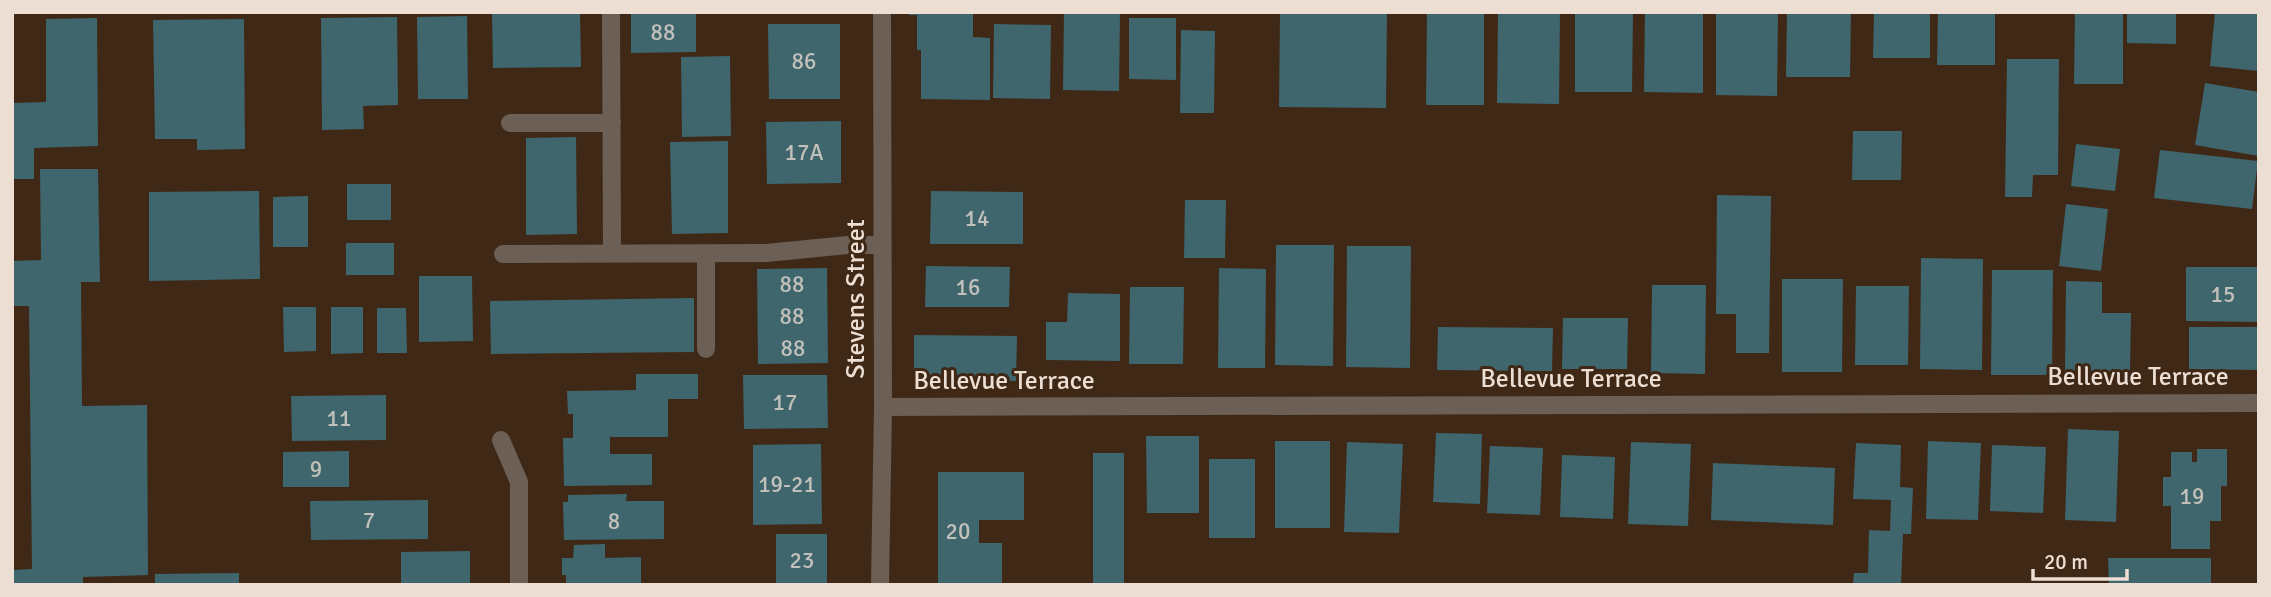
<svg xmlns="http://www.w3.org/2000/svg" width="2271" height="597" font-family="Signika,sans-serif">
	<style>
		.building { fill: #3f656d }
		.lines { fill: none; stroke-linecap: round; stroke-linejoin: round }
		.minor { stroke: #6b5f56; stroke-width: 18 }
		.labels { text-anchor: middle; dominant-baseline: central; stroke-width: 6; stroke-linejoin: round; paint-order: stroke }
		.number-label { font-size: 23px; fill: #c2c0ba }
		.street-label { font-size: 26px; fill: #edded3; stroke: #3f2916 }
	</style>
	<rect width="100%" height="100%" fill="#3f2916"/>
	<path class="building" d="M 492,12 L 580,12 L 581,67 L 493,68 Z
		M 631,12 L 696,12 L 696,52 L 631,53 Z
		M 909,12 L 973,12 L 973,37 L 990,38 L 990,100 L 921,99 L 921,50 L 917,50 L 917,15 L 909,15 Z
		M 1427,12 L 1484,12 L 1484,105 L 1426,105 Z
		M 1498,12 L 1560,12 L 1559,104 L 1497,103 Z
		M 1575,12 L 1633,12 L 1632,92 L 1575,92 Z
		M 1645,12 L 1703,12 L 1703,93 L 1644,92 Z
		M 1716,12 L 1778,12 L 1777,96 L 1716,95 Z
		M 1787,12 L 1851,12 L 1850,77 L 1786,77 Z
		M 1874,12 L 1930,12 L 1930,58 L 1873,58 Z
		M 1938,12 L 1995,12 L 1995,65 L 1937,65 Z
		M 2075,12 L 2123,12 L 2123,84 L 2074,84 Z
		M 2127,12 L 2176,12 L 2176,44 L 2127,43 Z
		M 2215,12 L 2259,12 L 2259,71 L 2210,66 Z
		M 1064,13 L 1120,14 L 1119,91 L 1063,90 Z
		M 1280,14 L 1387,14 L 1386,108 L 1279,107 Z
		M 467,16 L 468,99 L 418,99 L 417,17 Z
		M 397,17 L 398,105 L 363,106 L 364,129 L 322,130 L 321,18 Z
		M 97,18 L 98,146 L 34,148 L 34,179 L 12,179 L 12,103 L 46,102 L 46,19 Z
		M 1129,18 L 1176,18 L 1176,80 L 1129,79 Z
		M 244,19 L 245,149 L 197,150 L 197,139 L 155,139 L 153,20 Z
		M 768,24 L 840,24 L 840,99 L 769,99 Z
		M 994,24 L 1051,25 L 1050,99 L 993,98 Z
		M 1181,30 L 1215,31 L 1214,113 L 1180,113 Z
		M 730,56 L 731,136 L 682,137 L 681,57 Z
		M 2007,59 L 2059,59 L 2058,175 L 2033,175 L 2032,197 L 2005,197 Z
		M 2205,83 L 2259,92 L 2259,156 L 2195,145 Z
		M 841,121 L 841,183 L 767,184 L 766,122 Z
		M 1853,131 L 1902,131 L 1901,180 L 1852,180 Z
		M 576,137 L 577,234 L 526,235 L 526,138 Z
		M 728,141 L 728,233 L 672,234 L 670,142 Z
		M 2076,144 L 2120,149 L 2115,191 L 2071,186 Z
		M 2160,150 L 2258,161 L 2252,209 L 2154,198 Z
		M 40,169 L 98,169 L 100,282 L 81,282 L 82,406 L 147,405 L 148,575 L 83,577 L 83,585 L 12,585 L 12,570 L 32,569 L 29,306 L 12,306 L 12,261 L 41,260 Z
		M 347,184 L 391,184 L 391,220 L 347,220 Z
		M 259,191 L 260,279 L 149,281 L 149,192 Z
		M 931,191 L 1023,192 L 1023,244 L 930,244 Z
		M 1717,195 L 1771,196 L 1769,353 L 1736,353 L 1736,314 L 1716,314 Z
		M 308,196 L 308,247 L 273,247 L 273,197 Z
		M 1185,200 L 1226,200 L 1225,258 L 1184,258 Z
		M 2066,204 L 2108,209 L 2101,271 L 2059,266 Z
		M 346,243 L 394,243 L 394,275 L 346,275 Z
		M 1276,245 L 1334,245 L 1333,366 L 1275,365 Z
		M 1347,246 L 1411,246 L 1410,368 L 1346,367 Z
		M 1921,258 L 1983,259 L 1982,370 L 1920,369 Z
		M 926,266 L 1010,267 L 1009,307 L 925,307 Z
		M 2186,267 L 2259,267 L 2259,322 L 2186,321 Z
		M 827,268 L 828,363 L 758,364 L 757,269 Z
		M 1219,268 L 1266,269 L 1265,368 L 1218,368 Z
		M 1992,270 L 2053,270 L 2052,375 L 1991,375 Z
		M 419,276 L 472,276 L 473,341 L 419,342 Z
		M 1782,279 L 1843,279 L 1842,372 L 1782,372 Z
		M 2066,281 L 2102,282 L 2102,313 L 2131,313 L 2130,371 L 2065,371 Z
		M 1652,285 L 1706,285 L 1705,374 L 1651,373 Z
		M 1856,286 L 1909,286 L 1908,365 L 1855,365 Z
		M 1130,287 L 1184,287 L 1183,364 L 1129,364 Z
		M 1068,293 L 1120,294 L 1120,361 L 1046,360 L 1046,322 L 1067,322 Z
		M 694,298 L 694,352 L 491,354 L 490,301 Z
		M 283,307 L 316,307 L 316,351 L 284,352 Z
		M 331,307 L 363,307 L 363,353 L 331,354 Z
		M 377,308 L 406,308 L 407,353 L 377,353 Z
		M 1563,318 L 1628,318 L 1627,369 L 1562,369 Z
		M 1438,327 L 1553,328 L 1552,371 L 1437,370 Z
		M 2189,327 L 2259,327 L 2259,370 L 2189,369 Z
		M 914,335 L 1017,336 L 1016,381 L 914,380 Z
		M 636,374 L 698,374 L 698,399 L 668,399 L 668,437 L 610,437 L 610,454 L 652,454 L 652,485 L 564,486 L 563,438 L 573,438 L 573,414 L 568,414 L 567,391 L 636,390 Z
		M 743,375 L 827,375 L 828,428 L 744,429 Z
		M 386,395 L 386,440 L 292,441 L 291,396 Z
		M 2068,429 L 2119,431 L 2116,522 L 2065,520 Z
		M 1436,433 L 1482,434 L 1480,504 L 1433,502 Z
		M 1146,436 L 1199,436 L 1199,513 L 1147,513 Z
		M 1275,441 L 1330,441 L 1330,528 L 1275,528 Z
		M 1928,441 L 1981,443 L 1978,520 L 1926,519 Z
		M 1347,442 L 1403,444 L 1399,533 L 1344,532 Z
		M 1631,442 L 1691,444 L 1688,526 L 1628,524 Z
		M 1856,443 L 1901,445 L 1900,487 L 1913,488 L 1911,534 L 1903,534 L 1901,585 L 1853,585 L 1854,573 L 1868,573 L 1869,530 L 1890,531 L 1891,500 L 1853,499 Z
		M 821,444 L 822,524 L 753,525 L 753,445 Z
		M 1992,445 L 2046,447 L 2043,513 L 1990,511 Z
		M 1490,446 L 1543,448 L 1540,515 L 1487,513 Z
		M 2197,449 L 2227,449 L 2227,486 L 2221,486 L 2221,521 L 2210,521 L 2210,549 L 2171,549 L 2171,506 L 2163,506 L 2163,477 L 2171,477 L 2171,452 L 2192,452 L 2192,462 L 2197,462 Z
		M 349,451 L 349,487 L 283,487 L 283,452 Z
		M 1093,453 L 1124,453 L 1124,585 L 1093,585 Z
		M 1562,455 L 1615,457 L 1613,519 L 1560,517 Z
		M 1209,459 L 1255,459 L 1255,538 L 1209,538 Z
		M 1713,463 L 1835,468 L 1833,525 L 1711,520 Z
		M 938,472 L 1024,472 L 1024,520 L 979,520 L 979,543 L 1002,543 L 1002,584 L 938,584 Z
		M 627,494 L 626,501 L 664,501 L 664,539 L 564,540 L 563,502 L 568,502 L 568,495 Z
		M 428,500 L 428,539 L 311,540 L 310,501 Z
		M 776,534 L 827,534 L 827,585 L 776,585 Z
		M 605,544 L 605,558 L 641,557 L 641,585 L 566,583 L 566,575 L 562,575 L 562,558 L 573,558 L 574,545 Z
		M 470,551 L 470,585 L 401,585 L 401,552 Z
		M 2108,558 L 2211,558 L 2211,585 L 2109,585 Z
		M 239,573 L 239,585 L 155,585 L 155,574 Z"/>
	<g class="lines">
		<path class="minor" d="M 611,12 L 612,252
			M 510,123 L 612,123
			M 503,254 L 766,253 L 848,245 L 882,245
			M 706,349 L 706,254
			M 883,407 L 2259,403
			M 501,440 L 519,482 L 519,585
			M 880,585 L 883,407 L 882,12"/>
	</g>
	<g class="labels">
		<g class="number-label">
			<text x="663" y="32">88</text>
			<text x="804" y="61">86</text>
			<text x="804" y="152">17A</text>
			<text x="977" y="218">14</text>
			<text x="792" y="284">88</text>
			<text x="968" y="287">16</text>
			<text x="2223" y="294">15</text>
			<text x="792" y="316">88</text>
			<text x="793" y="348">88</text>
			<text x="785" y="402">17</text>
			<text x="339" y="418">11</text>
			<text x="316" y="469">9</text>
			<text x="787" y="484">19-21</text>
			<text x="2192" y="496">19</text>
			<text x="369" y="520">7</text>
			<text x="614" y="521">8</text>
			<text x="958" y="531">20</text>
			<text x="802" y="560">23</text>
		</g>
		<g class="street-label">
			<text transform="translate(856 299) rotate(-90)">Stevens Street</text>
			<text x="2138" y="377">Bellevue Terrace</text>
			<text x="1571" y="379">Bellevue Terrace</text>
			<text x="1004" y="381">Bellevue Terrace</text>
		</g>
	</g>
	<rect width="2271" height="597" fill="none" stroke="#edded3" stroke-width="28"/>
	<path d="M2033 569v10h94v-10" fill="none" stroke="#edded3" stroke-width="3.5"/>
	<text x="2044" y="569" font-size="21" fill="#edded3" stroke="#3f2916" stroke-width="5" paint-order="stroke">20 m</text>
</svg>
